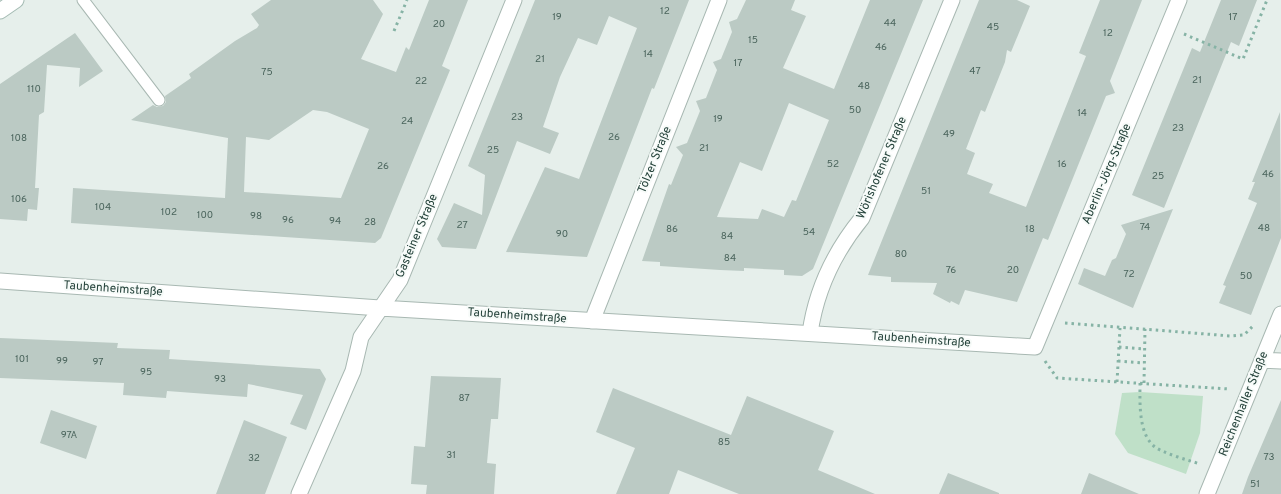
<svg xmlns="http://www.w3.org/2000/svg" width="1281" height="494" font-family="Overpass,sans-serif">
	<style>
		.green { fill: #bfe0c8 }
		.building { fill: #bbcac4; fill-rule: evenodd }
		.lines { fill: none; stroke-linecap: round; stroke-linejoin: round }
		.lane-casing { stroke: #a8b8b2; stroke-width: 13 }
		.street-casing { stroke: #a8b8b2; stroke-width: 17 }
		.secondary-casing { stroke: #a4bbb3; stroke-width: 17 }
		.path { stroke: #86b3a5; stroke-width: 3; stroke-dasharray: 2.5 4; stroke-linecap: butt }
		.lane { stroke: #fff; stroke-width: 11 }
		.street { stroke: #fff; stroke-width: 15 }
		.secondary { stroke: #fff; stroke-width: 15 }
		.labels { text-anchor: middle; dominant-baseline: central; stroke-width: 4; stroke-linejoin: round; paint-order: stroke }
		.number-label { font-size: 10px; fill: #4a645c }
		.street-label { font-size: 12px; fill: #24423a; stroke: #f7fbf9 }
	</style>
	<rect width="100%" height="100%" fill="#e6efeb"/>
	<path class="green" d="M 1140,392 L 1203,396 L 1200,433 L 1186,474 L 1128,453 L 1115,434 L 1122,393 Z"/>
	<path class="building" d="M 271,0 L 373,0 L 383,14 L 361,59 L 396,72 L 406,47 L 409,50 L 429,0 L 468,0 L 442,66 L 450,70 L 381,238 L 375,243 L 71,223 L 73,188 L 225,198 L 228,138 L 131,120 L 153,105 L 157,107 L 163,106 L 166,102 L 165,96 L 191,78 L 189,74 L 235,41 L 257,28 L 259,25 L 251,14 ZM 313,110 L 327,112 L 369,129 L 341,198 L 244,192 L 246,137 L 269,140 Z
		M 535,0 L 689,0 L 654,89 L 652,88 L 587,257 L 506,252 L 545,167 L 579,179 L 637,28 L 609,16 L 597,45 L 578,38 L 560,77 L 543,127 L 559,133 L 550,154 L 517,141 L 476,249 L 442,247 L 437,239 L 454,203 L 482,215 L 485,175 L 468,166 Z
		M 746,0 L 795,0 L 791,10 L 806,16 L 783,68 L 834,89 L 870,0 L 923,0 L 813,269 L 802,276 L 784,275 L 784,270 L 744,268 L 744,271 L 720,270 L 660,266 L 660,262 L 642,261 L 669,184 L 671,185 L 683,155 L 676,147 L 687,143 L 700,111 L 696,101 L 706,98 L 717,70 L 713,62 L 721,59 L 732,32 L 729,22 L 737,19 ZM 789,103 L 829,120 L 796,201 L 792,200 L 784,217 L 762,209 L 758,219 L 717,217 L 740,162 L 762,171 Z
		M 979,0 L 1017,0 L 1030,6 L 1011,52 L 1007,50 L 1005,62 L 985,112 L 981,110 L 966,149 L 975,153 L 967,174 L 993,184 L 989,193 L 1026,207 L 1086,56 L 1079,53 L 1100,0 L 1142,0 L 1110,81 L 1115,93 L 1106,96 L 1048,240 L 1043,238 L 1017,302 L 965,290 L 959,305 L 951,301 L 950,303 L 933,294 L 937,283 L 891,282 L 891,277 L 868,275 Z
		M 1221,0 L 1257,0 L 1239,46 L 1231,42 L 1164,208 L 1132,195 L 1192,48 L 1200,52 Z
		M 75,33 L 103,71 L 79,87 L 80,68 L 47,65 L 44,112 L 39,115 L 35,188 L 39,188 L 37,210 L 28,209 L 27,221 L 0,219 L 0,84 Z
		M 1280,112 L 1281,238 L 1251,315 L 1219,303 L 1226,286 L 1223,285 L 1257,203 L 1248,199 L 1255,182 L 1252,182 Z
		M 1173,209 L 1133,308 L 1078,284 L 1084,268 L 1105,276 L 1112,260 L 1116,258 L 1126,234 L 1121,225 Z
		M 0,338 L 118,343 L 117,348 L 170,350 L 169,359 L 320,369 L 326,379 L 306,430 L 290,424 L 303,395 L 248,384 L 247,397 L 167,391 L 166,398 L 123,395 L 124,383 L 0,378 Z
		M 431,376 L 501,378 L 498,419 L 491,419 L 487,463 L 496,464 L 494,494 L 426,494 L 427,485 L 411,484 L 414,446 L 425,447 Z
		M 613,388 L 731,435 L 747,396 L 834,431 L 818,470 L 875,494 L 739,494 L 678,470 L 669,494 L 616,494 L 635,448 L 596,432 Z
		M 1281,400 L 1281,494 L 1242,494 L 1248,477 Z
		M 51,410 L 97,426 L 86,459 L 40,443 Z
		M 244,420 L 287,437 L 265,494 L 216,494 Z
		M 948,473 L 999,493 L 999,494 L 939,494 Z
		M 1089,473 L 1139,494 L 1081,494 Z"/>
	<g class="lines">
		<defs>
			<path id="lane" d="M 83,0 L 159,100"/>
			<path id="street" d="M 0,281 L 380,308 L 1035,347 L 1179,0
				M 592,321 L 719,0
				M 810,333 C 816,291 835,251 862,218 L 952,0
				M 1262,360 L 1281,361
				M 299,494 L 353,371 L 361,337 L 400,280 L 514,0
				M 1207,494 L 1281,314"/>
			<path id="secondary" d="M 0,11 L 16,0"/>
		</defs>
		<use href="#lane" class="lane-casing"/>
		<use href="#street" class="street-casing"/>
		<use href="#secondary" class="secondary-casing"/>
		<path class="path" d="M 394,31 L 407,0
			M 1184,34 L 1243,59 L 1267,0
			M 1065,323 L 1231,336 L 1244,335 L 1254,325
			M 1119,347 L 1145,349
			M 1045,361 L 1057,378 L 1229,389
			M 1118,361 L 1144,363
			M 1117,382 L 1120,328
			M 1140,383 C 1140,402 1138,434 1155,447 C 1165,454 1188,460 1200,464
			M 1144,383 L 1145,329"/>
		<use href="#lane" class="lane"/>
		<use href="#street" class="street"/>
		<use href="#secondary" class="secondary"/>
	</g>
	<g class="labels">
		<g class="number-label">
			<text x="665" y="11">12</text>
			<text x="557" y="17">19</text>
			<text x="1233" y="17">17</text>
			<text x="890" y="23">44</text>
			<text x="439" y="24">20</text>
			<text x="993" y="27">45</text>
			<text x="1108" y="33">12</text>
			<text x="753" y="40">15</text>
			<text x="881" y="47">46</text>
			<text x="648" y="54">14</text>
			<text x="540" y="59">21</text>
			<text x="738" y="63">17</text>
			<text x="975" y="71">47</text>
			<text x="267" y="72">75</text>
			<text x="1197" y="80">21</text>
			<text x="421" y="81">22</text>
			<text x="864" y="86">48</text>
			<text x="34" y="89">110</text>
			<text x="855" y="110">50</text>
			<text x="1082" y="113">14</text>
			<text x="517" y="117">23</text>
			<text x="718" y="119">19</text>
			<text x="407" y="121">24</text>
			<text x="1178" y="128">23</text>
			<text x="949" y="134">49</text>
			<text x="614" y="137">26</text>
			<text x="19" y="138">108</text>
			<text x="704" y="148">21</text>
			<text x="493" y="150">25</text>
			<text x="833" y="164">52</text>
			<text x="1062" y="164">16</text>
			<text x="383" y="166">26</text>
			<text x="1268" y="174">46</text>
			<text x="1158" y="176">25</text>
			<text x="926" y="191">51</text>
			<text x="19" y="199">106</text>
			<text x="103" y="207">104</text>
			<text x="169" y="212">102</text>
			<text x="205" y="215">100</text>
			<text x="256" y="216">98</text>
			<text x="288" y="220">96</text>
			<text x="335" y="221">94</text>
			<text x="370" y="222">28</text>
			<text x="462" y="225">27</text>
			<text x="1145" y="227">74</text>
			<text x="1264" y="228">48</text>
			<text x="672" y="229">86</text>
			<text x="1030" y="229">18</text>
			<text x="809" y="232">54</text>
			<text x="562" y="234">90</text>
			<text x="727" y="236">84</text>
			<text x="901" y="254">80</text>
			<text x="730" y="258">84</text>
			<text x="951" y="270">76</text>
			<text x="1013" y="270">20</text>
			<text x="1129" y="274">72</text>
			<text x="1246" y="276">50</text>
			<text x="22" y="359">101</text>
			<text x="62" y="361">99</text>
			<text x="98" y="362">97</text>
			<text x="146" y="372">95</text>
			<text x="220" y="379">93</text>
			<text x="464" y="398">87</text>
			<text x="69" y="435">97A</text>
			<text x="724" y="442">85</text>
			<text x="451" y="455">31</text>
			<text x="1269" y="457">73</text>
			<text x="254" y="458">32</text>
			<text x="1255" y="484">51</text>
		</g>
		<g class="street-label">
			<text transform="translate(655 160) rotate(-68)">Tölzer Straße</text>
			<text transform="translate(882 168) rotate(-67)">Wörishofener Straße</text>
			<text transform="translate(1107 174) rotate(-67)">Aberlin-Jörg-Straße</text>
			<text transform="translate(417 236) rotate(-67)">Gasteiner Straße</text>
			<text transform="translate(113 289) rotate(4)">Taubenheimstraße</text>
			<text transform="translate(517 316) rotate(4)">Taubenheimstraße</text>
			<text transform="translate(921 340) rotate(4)">Taubenheimstraße</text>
			<text transform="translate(1244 404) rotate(-68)">Reichenhaller Straße</text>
		</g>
	</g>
</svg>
